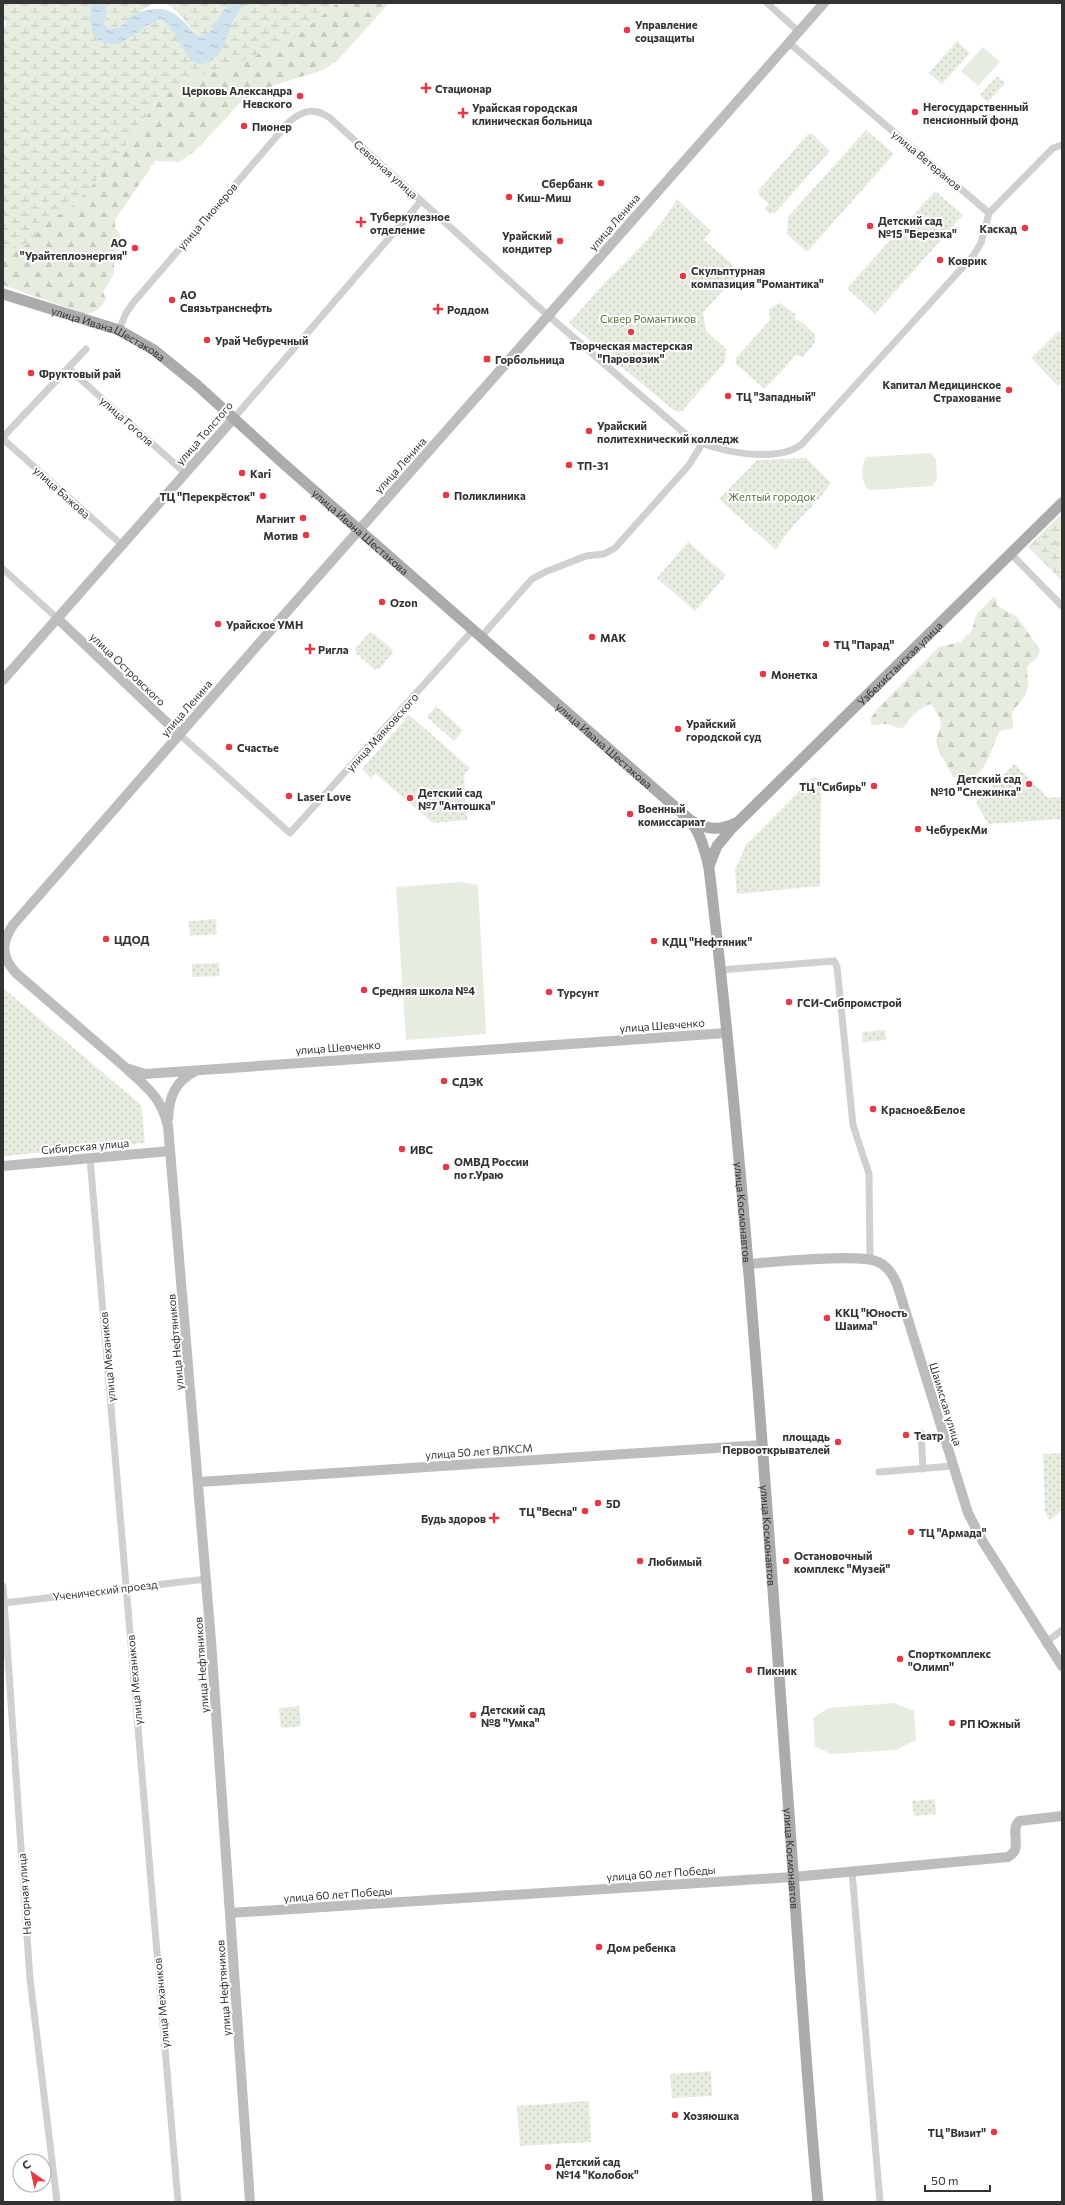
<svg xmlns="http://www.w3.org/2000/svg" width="1065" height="2205" font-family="Commissioner,sans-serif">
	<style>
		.forest { fill: url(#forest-firs) }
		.wetland { fill: url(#wetland-marsh) }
		.park { fill: url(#park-dots) }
		.garden { fill: #e6ecdf }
		.water { fill: url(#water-ripples) }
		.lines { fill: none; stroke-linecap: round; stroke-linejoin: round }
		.street { stroke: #d0d0d0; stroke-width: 7 }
		.secondary { stroke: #bdbdbd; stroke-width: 10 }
		.primary { stroke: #ababab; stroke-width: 11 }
		.poi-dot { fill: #e63946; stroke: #fff; stroke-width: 1.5 }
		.labels { text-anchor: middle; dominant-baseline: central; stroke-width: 4; stroke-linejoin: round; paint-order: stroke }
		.poi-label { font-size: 11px; font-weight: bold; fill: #333; stroke: #fff; text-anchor: start }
		.street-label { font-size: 11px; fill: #333; stroke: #fff }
		.park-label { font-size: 11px; fill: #56703f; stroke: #fff }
	</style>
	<defs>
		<pattern id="forest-firs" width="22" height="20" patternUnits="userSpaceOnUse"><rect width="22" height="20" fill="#e6ecdf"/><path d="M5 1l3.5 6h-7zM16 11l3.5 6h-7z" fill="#c6cbc0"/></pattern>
		<pattern id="wetland-marsh" width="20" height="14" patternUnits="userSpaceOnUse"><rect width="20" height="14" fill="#e6ecdf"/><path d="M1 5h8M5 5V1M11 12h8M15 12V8" fill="none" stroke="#c6cbc0"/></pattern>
		<pattern id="park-dots" width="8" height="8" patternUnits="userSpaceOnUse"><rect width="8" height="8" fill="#e6ecdf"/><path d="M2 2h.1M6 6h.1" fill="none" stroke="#c6cbc0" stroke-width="1.8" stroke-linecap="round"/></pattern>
		<pattern id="water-ripples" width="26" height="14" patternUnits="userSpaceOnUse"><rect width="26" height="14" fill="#cfe2ee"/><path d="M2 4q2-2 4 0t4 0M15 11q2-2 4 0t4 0" fill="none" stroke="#b2c2cd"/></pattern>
	</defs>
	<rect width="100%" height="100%" fill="#fff"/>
	<path class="forest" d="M 337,3 L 389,3 L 337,61 L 323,70 L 275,85 L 242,101 L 195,151 L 179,162 L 155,161 L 115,220 L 115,228 L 120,234 L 120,246 L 114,259 L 114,273 L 103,292 L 106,299 C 101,309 96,312 85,314 L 3,285 L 3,209 L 42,224 L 46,220 L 67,211 L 84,194 L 120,154 L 160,97 L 203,75 L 241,62 L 292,40 Z
		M 993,597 L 997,600 L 996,605 L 1017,617 L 1040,650 L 1038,656 L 1027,667 L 1028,687 L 1025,696 L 1012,712 L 1013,728 L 1000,731 C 988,752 989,774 964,782 L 953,777 L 937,747 L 936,740 L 941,726 L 940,718 L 931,704 C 922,706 907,720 903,728 C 896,729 891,723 884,724 C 878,724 877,726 871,725 L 871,718 L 878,708 L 939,647 L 960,642 L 972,630 L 976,615 Z"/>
	<path class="wetland" d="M 3,3 L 90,3 L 91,29 L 123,41 L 150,23 L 162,20 L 172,29 L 178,39 L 220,52 L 233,22 L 244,3 L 337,3 L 292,40 L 241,62 L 203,75 L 160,97 L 120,154 L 84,194 L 67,211 L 46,220 L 30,243 L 18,249 L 3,246 L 3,32 L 6,22 L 3,17 Z
		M 106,3 L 156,3 C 139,9 124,27 109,29 L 104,24 L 107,12 Z
		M 165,3 L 228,3 L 211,31 L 199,38 L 177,11 Z
		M 1062,513 L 1062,581 L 1028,547 Z"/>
	<path class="park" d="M 957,41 L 970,53 L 942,84 L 929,73 Z
		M 997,76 L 1005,83 L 988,102 L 980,95 Z
		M 866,130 L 894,154 L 807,252 L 787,234 L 788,217 Z
		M 808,134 L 812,134 L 829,150 L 829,152 L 775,213 L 769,213 L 764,209 L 769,204 L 759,195 L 759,190 Z
		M 935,191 L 963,215 L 875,314 L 847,288 Z
		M 677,199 L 711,231 L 704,240 L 733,265 L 729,270 L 736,276 L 703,313 L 706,331 L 726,349 L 725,362 L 683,410 L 678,412 L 671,408 L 569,323 C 580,311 591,297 602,286 C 629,258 657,234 677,199 Z
		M 780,303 L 795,314 L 795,319 L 803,323 L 815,335 L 815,342 L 803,357 L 796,355 L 765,389 L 736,364 L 736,358 L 770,320 L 769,310 L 775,305 Z
		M 1059,331 L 1062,335 L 1062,382 L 1058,386 L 1031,358 Z
		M 806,458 L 831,483 C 814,508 791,523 776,550 L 719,499 L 757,460 Z
		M 688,542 L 726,575 L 695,611 L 657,578 Z
		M 373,633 L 393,650 L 392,654 L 379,669 L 375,670 L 356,653 L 355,649 L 368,634 Z
		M 436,706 L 463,730 L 454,741 L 427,717 Z
		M 409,715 L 470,768 L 464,775 L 467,820 L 433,823 L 375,773 L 371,778 L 362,769 Z
		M 1014,764 L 1048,798 L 1062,797 L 1062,819 L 988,824 L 976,803 Z
		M 813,777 L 817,778 L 821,783 L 820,886 L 737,894 L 735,870 L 746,845 Z
		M 216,919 L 217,934 L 190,936 L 189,921 Z
		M 219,963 L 220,976 L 192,977 L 192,964 Z
		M 3,988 L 141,1105 L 145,1143 L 3,1156 Z
		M 885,1030 L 886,1040 L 863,1042 L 862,1032 Z
		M 1062,1453 L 1062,1510 L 1049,1521 L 1045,1511 L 1043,1454 Z
		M 299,1706 L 301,1726 L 281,1728 L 279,1708 Z
		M 935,1799 L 936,1814 L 914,1816 L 912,1801 Z
		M 711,2071 L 712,2096 L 672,2098 L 670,2074 Z
		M 589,2101 L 591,2142 L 520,2146 L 517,2106 Z"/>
	<path class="garden" d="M 983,47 L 1000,62 L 978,86 L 961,71 Z
		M 931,453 L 936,459 L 937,480 L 932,486 L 872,490 L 869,490 C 861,484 860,464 867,457 Z
		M 459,882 L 478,885 L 486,1034 L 406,1040 L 396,887 Z
		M 894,1703 L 914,1711 L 916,1740 L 896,1750 L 831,1754 L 815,1746 L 813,1718 L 828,1708 Z"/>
	<path class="water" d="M 90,3 L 106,3 L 107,12 L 104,24 L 109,29 C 119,28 126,22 133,15 C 168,0 177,14 199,38 L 211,31 L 228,3 L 244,3 C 241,9 236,15 233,22 C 226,37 222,61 202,64 C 197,64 193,63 191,60 C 180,47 176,31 162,20 C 141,22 121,56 99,40 C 96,37 93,35 92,31 C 89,22 91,12 90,3 Z"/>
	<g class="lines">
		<path class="street" d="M 767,3 L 798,31
			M 788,42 L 989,213
			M 119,330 L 126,313 L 133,303 L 289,122 C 303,110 315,107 330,118 L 536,305 L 689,437 C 715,452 776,464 802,444 L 973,256 L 981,243 L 989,213 L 1053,148 L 1062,145
			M 68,368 L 185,473
			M 234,418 L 421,201
			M 3,437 L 86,349
			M 3,439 L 122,545
			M 1011,554 L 1062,606
			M 3,569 L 57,618
			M 481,637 L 532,579 L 545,572 L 586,556 L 604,554 L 615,548 L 689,465 L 702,444
			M 179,734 L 290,833 L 473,630
			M 720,970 L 834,961 L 837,967 L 853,1125 L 869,1174 L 870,1259
			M 90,1158 L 178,2202
			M 921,1433 L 923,1469
			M 879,1472 L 953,1466
			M 3,1586 L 30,1979 L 57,2202
			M 4,1603 L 206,1579
			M 1045,1643 L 1062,1630
			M 852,1871 L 880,2202"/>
		<path class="secondary" d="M 57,618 L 179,734
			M 3,680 L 234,418
			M 726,1033 L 145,1074 L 126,1068 L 16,973 C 1,957 1,943 13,925 L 269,632 L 824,3
			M 128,1070 C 149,1089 161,1098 168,1126 L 211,1641 L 250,2202
			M 168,1119 C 169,1097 175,1081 196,1071
			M 3,1166 L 170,1151
			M 747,1264 C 773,1262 859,1253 878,1262 C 888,1266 893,1275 897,1284 L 968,1513 L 983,1542 L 1062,1666
			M 199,1482 L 761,1445
			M 230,1913 L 793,1877 L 1008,1857 C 1024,1849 1009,1832 1019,1821 L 1062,1816"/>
		<g class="primary">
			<path id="s1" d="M 3,294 L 119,330 L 154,350 L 197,385 L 285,465 L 690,820 C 707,830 719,831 736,823"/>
			<path id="s2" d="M 690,820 C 701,834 705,851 709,868 C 746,1182 766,1498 789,1813 C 798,1943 806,2073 818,2202"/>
			<path id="s3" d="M 709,866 L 717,846 L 732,828 L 1062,503"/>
		</g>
	</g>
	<g class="poi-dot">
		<circle cx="627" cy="30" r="4"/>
		<path d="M424 82h4v4h4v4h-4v4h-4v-4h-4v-4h4z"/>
		<circle cx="300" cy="96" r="4"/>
		<circle cx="915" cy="112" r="4"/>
		<path d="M461 107h4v4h4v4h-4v4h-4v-4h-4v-4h4z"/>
		<circle cx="244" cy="126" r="4"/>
		<circle cx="601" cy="183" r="4"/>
		<circle cx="509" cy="197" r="4"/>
		<path d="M359 216h4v4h4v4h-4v4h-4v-4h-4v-4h4z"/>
		<circle cx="870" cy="226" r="4"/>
		<circle cx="1025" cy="228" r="4"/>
		<circle cx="560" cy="241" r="4"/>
		<circle cx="135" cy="248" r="4"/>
		<circle cx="940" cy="260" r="4"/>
		<circle cx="683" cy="276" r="4"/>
		<circle cx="172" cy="300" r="4"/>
		<path d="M436 303h4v4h4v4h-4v4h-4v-4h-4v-4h4z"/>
		<circle cx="631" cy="332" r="4"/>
		<circle cx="207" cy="340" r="4"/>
		<rect x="483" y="355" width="8" height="8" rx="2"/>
		<circle cx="31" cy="373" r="4"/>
		<circle cx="1009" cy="390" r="4"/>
		<circle cx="728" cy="396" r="4"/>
		<circle cx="589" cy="431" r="4"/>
		<circle cx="569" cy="465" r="4"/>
		<circle cx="242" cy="473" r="4"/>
		<circle cx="446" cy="495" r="4"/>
		<circle cx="263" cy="496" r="4"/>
		<circle cx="303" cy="518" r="4"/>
		<circle cx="306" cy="535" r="4"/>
		<circle cx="382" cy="602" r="4"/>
		<circle cx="218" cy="624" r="4"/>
		<circle cx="592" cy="637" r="4"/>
		<circle cx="826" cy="644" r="4"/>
		<path d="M308 643h4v4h4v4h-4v4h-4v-4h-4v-4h4z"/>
		<circle cx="763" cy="674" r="4"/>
		<circle cx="678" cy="729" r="4"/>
		<circle cx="229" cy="747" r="4"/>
		<circle cx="1029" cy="784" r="4"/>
		<circle cx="874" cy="786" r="4"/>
		<circle cx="289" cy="796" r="4"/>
		<circle cx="410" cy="798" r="4"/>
		<circle cx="630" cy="814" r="4"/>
		<circle cx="918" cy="829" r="4"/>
		<circle cx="106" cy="939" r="4"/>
		<circle cx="654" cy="941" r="4"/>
		<circle cx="364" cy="990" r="4"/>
		<circle cx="549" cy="992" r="4"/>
		<circle cx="789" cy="1002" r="4"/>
		<circle cx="444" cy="1081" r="4"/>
		<circle cx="873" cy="1109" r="4"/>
		<circle cx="402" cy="1149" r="4"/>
		<circle cx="446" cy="1167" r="4"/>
		<circle cx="827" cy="1318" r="4"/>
		<circle cx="906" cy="1435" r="4"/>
		<circle cx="838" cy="1442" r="4"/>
		<circle cx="598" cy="1503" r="4"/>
		<circle cx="585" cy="1511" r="4"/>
		<path d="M492 1512h4v4h4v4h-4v4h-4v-4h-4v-4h4z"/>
		<circle cx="911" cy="1532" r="4"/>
		<circle cx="640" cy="1561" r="4"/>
		<circle cx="786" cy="1561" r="4"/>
		<circle cx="900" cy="1659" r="4"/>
		<circle cx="749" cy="1670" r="4"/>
		<circle cx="473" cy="1715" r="4"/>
		<circle cx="952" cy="1723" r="4"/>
		<circle cx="599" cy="1947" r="4"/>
		<circle cx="675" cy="2115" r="4"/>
		<circle cx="994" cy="2132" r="4"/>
		<circle cx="548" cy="2167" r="4"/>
	</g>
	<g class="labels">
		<g class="poi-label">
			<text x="635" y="24">Управление<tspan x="635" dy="13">соцзащиты</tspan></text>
			<text x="435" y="88">Стационар</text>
			<text x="292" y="90" text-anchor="end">Церковь Александра<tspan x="292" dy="13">Невского</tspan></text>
			<text x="923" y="106">Негосударственный<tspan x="923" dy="13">пенсионный фонд</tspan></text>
			<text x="472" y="107">Урайская городская<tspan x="472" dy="13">клиническая больница</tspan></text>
			<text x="252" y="126">Пионер</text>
			<text x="593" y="183" text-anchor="end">Сбербанк</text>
			<text x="517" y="197">Киш-Миш</text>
			<text x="370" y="216">Туберкулезное<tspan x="370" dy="13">отделение</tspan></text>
			<text x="878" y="220">Детский сад<tspan x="878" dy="13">№15 "Березка"</tspan></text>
			<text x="1017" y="228" text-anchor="end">Каскад</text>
			<text x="552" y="235" text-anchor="end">Урайский<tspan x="552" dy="13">кондитер</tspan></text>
			<text x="127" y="242" text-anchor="end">АО<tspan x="127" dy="13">"Урайтеплоэнергия"</tspan></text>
			<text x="948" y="260">Коврик</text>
			<text x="691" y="270">Скульптурная<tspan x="691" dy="13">компазиция "Романтика"</tspan></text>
			<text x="180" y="294">АО<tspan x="180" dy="13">Связьтранснефть</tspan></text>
			<text x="447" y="309">Роддом</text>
			<text x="215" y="340">Урай Чебуречный</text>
			<text x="631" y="345" text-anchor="middle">Творческая мастерская<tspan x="631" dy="13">"Паровозик"</tspan></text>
			<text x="495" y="359">Горбольница</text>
			<text x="39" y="373">Фруктовый рай</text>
			<text x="1001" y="384" text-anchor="end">Капитал Медицинское<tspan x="1001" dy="13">Страхование</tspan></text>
			<text x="736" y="396">ТЦ "Западный"</text>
			<text x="597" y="425">Урайский<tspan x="597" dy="13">политехнический колледж</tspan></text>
			<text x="577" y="465">ТП-31</text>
			<text x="250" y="473">Kari</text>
			<text x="454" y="495">Поликлиника</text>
			<text x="255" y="496" text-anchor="end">ТЦ "Перекрёсток"</text>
			<text x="295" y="518" text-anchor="end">Магнит</text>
			<text x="298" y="535" text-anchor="end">Мотив</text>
			<text x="390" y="602">Ozon</text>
			<text x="226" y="624">Урайское УМН</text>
			<text x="600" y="637">МАК</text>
			<text x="834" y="644">ТЦ "Парад"</text>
			<text x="318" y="649">Ригла</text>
			<text x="771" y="674">Монетка</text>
			<text x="686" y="723">Урайский<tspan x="686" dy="13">городской суд</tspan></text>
			<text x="237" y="747">Счастье</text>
			<text x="1021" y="778" text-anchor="end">Детский сад<tspan x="1021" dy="13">№10 "Снежинка"</tspan></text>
			<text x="866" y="786" text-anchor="end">ТЦ "Сибирь"</text>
			<text x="418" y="792">Детский сад<tspan x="418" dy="13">№7 "Антошка"</tspan></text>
			<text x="297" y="796">Laser Love</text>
			<text x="638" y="808">Военный<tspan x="638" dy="13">комиссариат</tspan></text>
			<text x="926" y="829">ЧебурекМи</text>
			<text x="114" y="939">ЦДОД</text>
			<text x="662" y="941">КДЦ "Нефтяник"</text>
			<text x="372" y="990">Средняя школа №4</text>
			<text x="557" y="992">Турсунт</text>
			<text x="797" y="1002">ГСИ-Сибпромстрой</text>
			<text x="452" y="1081">СДЭК</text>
			<text x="881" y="1109">Красное&amp;Белое</text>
			<text x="410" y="1149">ИВС</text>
			<text x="454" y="1161">ОМВД России<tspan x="454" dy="13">по г.Ураю</tspan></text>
			<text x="835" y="1312">ККЦ "Юность<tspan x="835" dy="13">Шаима"</tspan></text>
			<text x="914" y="1435">Театр</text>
			<text x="830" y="1436" text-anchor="end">площадь<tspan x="830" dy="13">Первооткрывателей</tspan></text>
			<text x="606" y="1503">5D</text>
			<text x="577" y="1511" text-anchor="end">ТЦ "Весна"</text>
			<text x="486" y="1518" text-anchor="end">Будь здоров</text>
			<text x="919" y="1532">ТЦ "Армада"</text>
			<text x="794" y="1555">Остановочный<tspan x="794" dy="13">комплекс "Музей"</tspan></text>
			<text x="648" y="1561">Любимый</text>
			<text x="908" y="1653">Спорткомплекс<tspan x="908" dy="13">"Олимп"</tspan></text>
			<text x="757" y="1670">Пикник</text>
			<text x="481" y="1709">Детский сад<tspan x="481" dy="13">№8 "Умка"</tspan></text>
			<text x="960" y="1723">РП Южный</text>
			<text x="607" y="1947">Дом ребенка</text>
			<text x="683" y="2115">Хозяюшка</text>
			<text x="986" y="2132" text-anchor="end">ТЦ "Визит"</text>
			<text x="556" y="2161">Детский сад<tspan x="556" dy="13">№14 "Колобок"</tspan></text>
		</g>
		<g class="street-label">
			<text transform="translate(927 160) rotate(40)">улица Ветеранов</text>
			<text transform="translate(386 169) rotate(42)">Северная улица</text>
			<text transform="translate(207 216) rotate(-49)">улица Пионеров</text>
			<text transform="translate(614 222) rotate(-49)">улица Ленина</text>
			<text stroke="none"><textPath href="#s1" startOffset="113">улица Ивана Шестакова</textPath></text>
			<text transform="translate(127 421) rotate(42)">улица Гоголя</text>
			<text transform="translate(204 433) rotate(-49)">улица Толстого</text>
			<text transform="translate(400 465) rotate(-48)">улица Ленина</text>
			<text transform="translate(62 492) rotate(42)">улица Бажова</text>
			<text stroke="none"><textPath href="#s1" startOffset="437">улица Ивана Шестакова</textPath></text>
			<text stroke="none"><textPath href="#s3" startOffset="280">Узбекистанская улица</textPath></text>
			<text transform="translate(128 669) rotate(44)">улица Островского</text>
			<text transform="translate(186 708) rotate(-49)">улица Ленина</text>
			<text transform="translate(382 732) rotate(-48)">улица Маяковского</text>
			<text stroke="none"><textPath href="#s1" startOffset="761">улица Ивана Шестакова</textPath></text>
			<text transform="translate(662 1025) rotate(-4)">улица Шевченко</text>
			<text transform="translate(338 1047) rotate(-4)">улица Шевченко</text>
			<text transform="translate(85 1146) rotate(-5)">Сибирская улица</text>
			<text stroke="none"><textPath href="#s2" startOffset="398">улица Космонавтов</textPath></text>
			<text transform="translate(175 1342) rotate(-95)">улица Нефтяников</text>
			<text transform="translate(107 1357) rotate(-95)">улица Механиков</text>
			<text transform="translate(946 1404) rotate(73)">Шаимская улица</text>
			<text transform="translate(479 1451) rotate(-4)">улица 50 лет ВЛКСМ</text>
			<text stroke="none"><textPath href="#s2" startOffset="722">улица Космонавтов</textPath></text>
			<text transform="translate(105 1590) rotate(-7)">Ученический проезд</text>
			<text transform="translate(201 1665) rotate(-94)">улица Нефтяников</text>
			<text transform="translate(134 1680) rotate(-95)">улица Механиков</text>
			<text stroke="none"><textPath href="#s2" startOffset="1046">улица Космонавтов</textPath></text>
			<text transform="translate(661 1873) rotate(-4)">улица 60 лет Победы</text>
			<text transform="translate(24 1894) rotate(-94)">Нагорная улица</text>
			<text transform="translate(338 1894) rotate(-4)">улица 60 лет Победы</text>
			<text transform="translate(223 1988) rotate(-94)">улица Нефтяников</text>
			<text transform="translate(161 2003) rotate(-95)">улица Механиков</text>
		</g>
		<g class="park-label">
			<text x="648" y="318">Сквер Романтиков</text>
			<text x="772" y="496">Желтый городок</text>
		</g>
	</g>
	<rect width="1065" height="2205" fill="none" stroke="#333333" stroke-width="8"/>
	<g transform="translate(32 2173) rotate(326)"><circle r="19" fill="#ffffff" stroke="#adadad"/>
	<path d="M0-3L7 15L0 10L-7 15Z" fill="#e63946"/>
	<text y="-6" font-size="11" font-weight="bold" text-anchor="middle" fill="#333333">С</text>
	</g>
	<path d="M925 2185v6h65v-6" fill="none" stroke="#333333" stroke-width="2"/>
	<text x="931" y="2185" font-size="12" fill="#333333" stroke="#ffffff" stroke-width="3" paint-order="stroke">50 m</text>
</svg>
